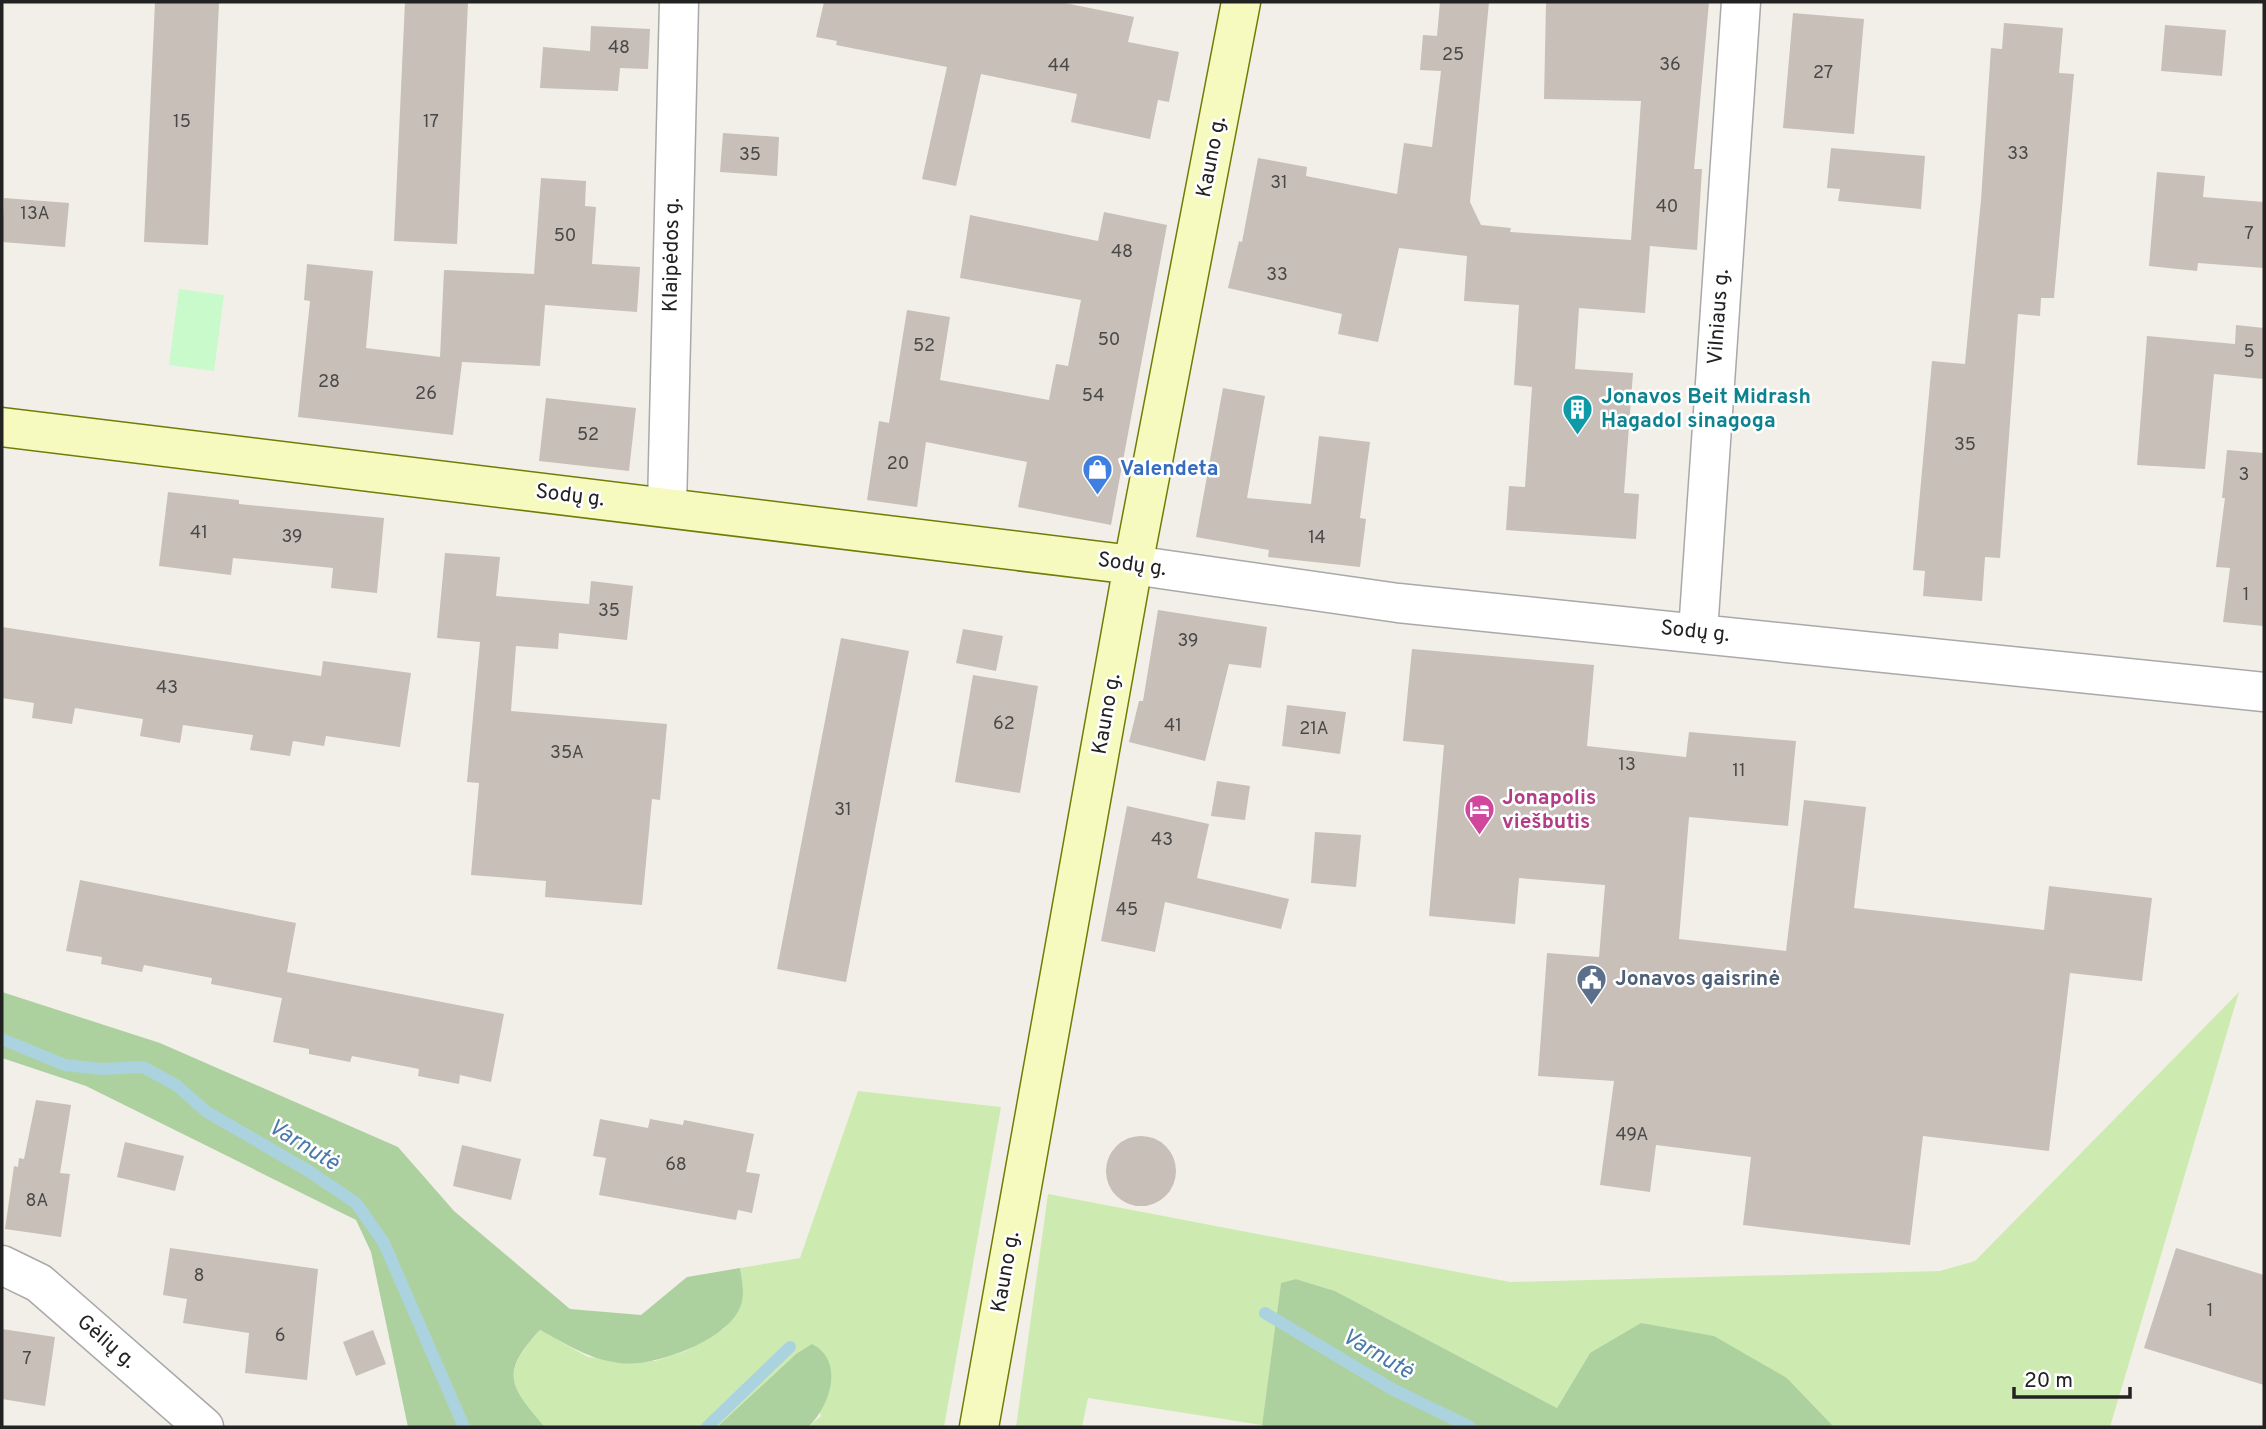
<svg xmlns="http://www.w3.org/2000/svg" width="2266" height="1429" font-family="Overpass,sans-serif">
	<style>
		.grass { fill: #cdebb0 }
		.forest { fill: #add19e }
		.park { fill: #c8facc }
		.lines { fill: none; stroke-linecap: round; stroke-linejoin: round }
		.stream { stroke: #aad3df; stroke-width: 12 }
		.building { fill: #c7bfb8 }
		.street-casing { stroke: #a9a9a9; stroke-width: 41 }
		.secondary-casing { stroke: #707d05; stroke-width: 41 }
		.street { stroke: #fff; stroke-width: 38 }
		.secondary { stroke: #f7fabf; stroke-width: 38 }
		.labels { text-anchor: middle; dominant-baseline: central; stroke-width: 5; stroke-linejoin: round; paint-order: stroke }
		.number-label { font-size: 18px; fill: #4b4948 }
		.street-label { font-size: 21px; fill: #222; stroke: #fff }
		.culture-label { font-size: 21px; font-weight: bold; fill: #0d838f; stroke: #fff; text-anchor: start }
		.shop-label { font-size: 21px; font-weight: bold; fill: #366cbe; stroke: #fff; text-anchor: start }
		.hotel-label { font-size: 21px; font-weight: bold; fill: #b23c85; stroke: #fff; text-anchor: start }
		.service-label { font-size: 21px; font-weight: bold; fill: #4e5e75; stroke: #fff; text-anchor: start }
		.water-label { font-size: 23px; font-style: italic; fill: #4a7aab; stroke: #fff }
	</style>
	<rect width="100%" height="100%" fill="#f2efe9"/>
	<path class="grass" d="M 2239,992 L 2110,1427 L 1834,1427 L 1787,1378 L 1590,1353 L 1557,1408 L 1335,1291 L 1296,1279 L 1281,1284 L 1262,1425 L 1088,1398 L 1082,1427 L 1016,1427 L 1048,1194 L 1510,1282 L 1940,1271 L 1975,1261 Z
		M 858,1091 L 1001,1107 L 944,1427 L 808,1427 L 821,1416 L 796,1354 L 717,1427 L 545,1427 C 509,1386 500,1374 540,1330 L 588,1357 L 655,1361 L 686,1351 L 725,1328 L 743,1287 L 740,1268 L 800,1258 Z"/>
	<path class="forest" d="M 2,992 L 160,1043 L 398,1147 L 454,1211 L 570,1309 L 641,1315 L 687,1277 L 740,1268 C 742,1280 745,1293 741,1305 C 730,1340 653,1368 619,1363 C 589,1359 566,1344 540,1330 C 499,1374 510,1386 545,1427 L 408,1427 L 371,1252 L 356,1220 L 86,1086 L 2,1058 Z
		M 1296,1279 L 1335,1291 L 1557,1408 L 1590,1353 L 1641,1323 L 1714,1336 L 1787,1378 L 1834,1427 L 1269,1427 L 1262,1425 L 1281,1283 Z
		M 812,1344 C 846,1361 829,1408 808,1427 L 717,1427 L 796,1354 Z"/>
	<path class="park" d="M 179,289 L 224,295 L 214,371 L 169,365 Z"/>
	<g class="lines">
		<path class="stream" d="M 2,1039 L 65,1065 L 102,1069 L 143,1067 L 176,1085 L 207,1112 L 307,1170 L 356,1203 L 384,1243 L 464,1427
			M 1265,1313 L 1392,1389 L 1470,1427
			M 707,1427 L 790,1347"/>
	</g>
	<path class="building" d="M 155,2 L 219,2 L 208,245 L 144,242 Z
		M 405,2 L 468,2 L 457,244 L 394,241 Z
		M 824,2 L 1060,2 L 1134,17 L 1128,42 L 1179,52 L 1169,102 L 1158,100 L 1150,139 L 1071,122 L 1077,94 L 981,74 L 956,186 L 922,179 L 947,67 L 836,45 L 837,41 L 816,37 Z
		M 1440,2 L 1489,2 L 1470,202 L 1481,225 L 1511,228 L 1510,232 L 1631,240 L 1641,101 L 1544,99 L 1546,2 L 1709,2 L 1694,169 L 1702,169 L 1697,250 L 1650,246 L 1645,313 L 1579,308 L 1575,369 L 1633,373 L 1624,493 L 1639,494 L 1636,539 L 1506,530 L 1509,486 L 1525,487 L 1532,387 L 1514,385 L 1519,305 L 1464,301 L 1467,256 L 1399,248 L 1378,342 L 1338,334 L 1342,314 L 1228,288 L 1239,241 L 1242,242 L 1258,158 L 1307,167 L 1306,176 L 1397,194 L 1404,143 L 1432,147 L 1441,71 L 1420,70 L 1423,35 L 1437,36 Z
		M 1793,13 L 1864,19 L 1854,134 L 1783,128 Z
		M 2004,23 L 2063,28 L 2059,73 L 2074,74 L 2054,298 L 2041,298 L 2040,316 L 2018,314 L 2000,558 L 1985,557 L 1982,601 L 1923,596 L 1925,571 L 1913,570 L 1932,361 L 1965,364 L 1981,200 L 1991,48 L 2002,49 Z
		M 2165,25 L 2226,30 L 2222,76 L 2161,71 Z
		M 591,26 L 650,29 L 648,69 L 620,68 L 618,91 L 540,88 L 543,47 L 590,51 Z
		M 723,133 L 779,137 L 777,176 L 720,172 Z
		M 1831,148 L 1925,156 L 1921,209 L 1838,201 L 1840,189 L 1827,188 Z
		M 2157,172 L 2205,176 L 2203,197 L 2264,202 L 2264,268 L 2198,263 L 2197,271 L 2149,266 Z
		M 541,178 L 586,181 L 585,206 L 596,207 L 592,264 L 640,267 L 637,312 L 545,305 L 540,366 L 462,362 L 453,435 L 298,417 L 310,301 L 304,300 L 307,264 L 373,271 L 366,348 L 440,357 L 444,270 L 534,274 Z
		M 4,198 L 69,203 L 65,247 L 2,242 Z
		M 1104,212 L 1167,225 L 1111,525 L 1018,507 L 1027,462 L 926,442 L 917,507 L 867,500 L 879,421 L 889,423 L 907,310 L 950,317 L 940,380 L 1049,400 L 1056,364 L 1068,366 L 1081,300 L 960,278 L 970,215 L 1098,241 Z
		M 2236,325 L 2264,328 L 2264,379 L 2214,374 L 2205,469 L 2137,465 L 2147,336 L 2235,344 Z
		M 1223,388 L 1265,396 L 1247,498 L 1311,504 L 1319,436 L 1370,442 L 1360,518 L 1366,519 L 1360,567 L 1268,557 L 1269,550 L 1196,537 Z
		M 546,398 L 636,408 L 629,471 L 539,461 Z
		M 2227,450 L 2264,453 L 2264,626 L 2223,622 L 2230,568 L 2216,567 L 2225,498 L 2222,498 Z
		M 168,492 L 239,500 L 239,504 L 384,518 L 377,593 L 331,588 L 333,568 L 233,558 L 231,575 L 159,566 Z
		M 445,553 L 500,557 L 496,596 L 589,604 L 591,581 L 633,586 L 627,640 L 559,633 L 558,649 L 516,646 L 511,711 L 667,724 L 660,800 L 652,799 L 642,905 L 545,897 L 546,881 L 471,875 L 479,783 L 467,782 L 480,642 L 437,638 Z
		M 1158,610 L 1267,627 L 1261,668 L 1229,664 L 1205,761 L 1129,742 L 1139,701 L 1143,701 Z
		M 2,627 L 321,676 L 323,661 L 411,673 L 400,747 L 326,736 L 324,746 L 293,741 L 290,756 L 250,750 L 253,735 L 183,725 L 180,743 L 140,736 L 143,719 L 75,708 L 72,724 L 32,718 L 34,703 L 2,698 Z
		M 963,629 L 1003,636 L 996,671 L 956,663 Z
		M 841,638 L 909,651 L 846,982 L 777,969 Z
		M 1412,649 L 1594,665 L 1587,746 L 1686,757 L 1689,732 L 1796,741 L 1788,826 L 1689,817 L 1679,939 L 1786,951 L 1804,800 L 1866,807 L 1854,908 L 2044,930 L 2049,886 L 2152,898 L 2142,981 L 2070,973 L 2049,1151 L 1923,1136 L 1910,1245 L 1743,1225 L 1751,1157 L 1656,1145 L 1650,1192 L 1600,1185 L 1614,1081 L 1538,1076 L 1547,953 L 1599,957 L 1605,885 L 1519,878 L 1515,924 L 1429,916 L 1444,745 L 1403,741 Z
		M 973,675 L 1038,686 L 1020,793 L 955,782 Z
		M 1287,705 L 1346,712 L 1340,754 L 1282,746 Z
		M 1217,781 L 1250,786 L 1245,820 L 1211,816 Z
		M 1127,806 L 1209,824 L 1197,878 L 1289,899 L 1281,929 L 1165,902 L 1155,952 L 1101,941 Z
		M 1315,832 L 1361,835 L 1356,887 L 1311,883 Z
		M 80,880 L 296,923 L 287,972 L 504,1014 L 491,1082 L 460,1075 L 459,1084 L 418,1076 L 419,1069 L 352,1056 L 350,1062 L 309,1054 L 309,1049 L 273,1042 L 282,998 L 211,984 L 212,978 L 144,965 L 142,972 L 101,964 L 102,957 L 66,951 Z
		M 36,1100 L 71,1105 L 60,1173 L 70,1174 L 61,1237 L 5,1229 L 14,1166 L 18,1167 L 19,1158 L 24,1159 Z
		M 600,1119 L 648,1128 L 650,1119 L 683,1125 L 684,1120 L 754,1134 L 746,1172 L 760,1174 L 752,1213 L 738,1210 L 736,1220 L 599,1195 L 606,1158 L 593,1156 Z
		M1106 1171a35 35 0 1 1 70 0a35 35 0 1 1-70 0Z
		M 125,1142 L 184,1156 L 175,1191 L 117,1177 Z
		M 462,1145 L 521,1159 L 511,1200 L 453,1186 Z
		M 170,1248 L 318,1269 L 307,1380 L 245,1373 L 249,1333 L 183,1323 L 187,1299 L 163,1295 Z
		M 2176,1248 L 2264,1275 L 2264,1385 L 2144,1348 Z
		M 2,1329 L 55,1337 L 45,1406 L 2,1399 Z
		M 373,1330 L 386,1364 L 356,1376 L 343,1342 Z"/>
	<g class="lines">
		<defs>
			<path id="street" d="M 667,507 L 679,2
				M 1133,565 L 1398,603 L 2264,692
				M 1698,632 L 1741,2
				M 2,1265 L 39,1283 L 204,1427"/>
			<path id="secondary" d="M 2,427 L 1133,565
				M 979,1427 L 1133,565 L 1241,2"/>
		</defs>
		<use href="#street" class="street-casing"/>
		<use href="#secondary" class="secondary-casing"/>
		<use href="#street" class="street"/>
		<use href="#secondary" class="secondary"/>
	</g>
	<defs>
		<symbol id="building-pin" viewBox="-11 -11 22 30"><path d="M0 17L-7.5 6A9.5 9.5 0 1 1 7.5 6Z" fill="#0f9aa8" stroke="#fff"/><path d="M-4-6H4V6H1V3H-1V6H-4ZM-2.5-4.3h1.7v1.8h-1.7ZM.8-4.3h1.7v1.8H.8ZM-2.5-1h1.7V.8h-1.7ZM.8-1h1.7V.8H.8Z" fill="#fff"/></symbol>
		<symbol id="shop-pin" viewBox="-11 -11 22 30"><path d="M0 17L-7.5 6A9.5 9.5 0 1 1 7.5 6Z" fill="#3f7fe0" stroke="#fff"/><path d="M-5-2.5h2.3a2.7 3.5 0 0 1 5.4 0H5L5.5 6h-11ZM-1.5-2.5h3a1.5 2.3 0 0 0-3 0Z" fill="#fff"/></symbol>
		<symbol id="hotel-pin" viewBox="-11 -11 22 30"><path d="M0 17L-7.5 6A9.5 9.5 0 1 1 7.5 6Z" fill="#d1479c" stroke="#fff"/><path d="M-6-4.5h1.5V1H6V5H4.5V3h-9V5H-6ZM-4 0a1.8 1.8 0 1 1 3.6 0ZM.5 0V-2.5h3Q6-2.5 6 0Z" fill="#fff"/></symbol>
		<symbol id="civic-pin" viewBox="-11 -11 22 30"><path d="M0 17L-7.5 6A9.5 9.5 0 1 1 7.5 6Z" fill="#5c6f8a" stroke="#fff"/><path d="M-.6-6.5H3V-4.5H.6V-3L4-1V1h2V6H-6V1h2V-1L-.6-3ZM-1.2 2.5V6h2.4V2.5Z" fill="#fff"/></symbol>
	</defs>
	<g fill-rule="evenodd">
		<use href="#building-pin" x="1560" y="392" width="35" height="47"/>
		<use href="#shop-pin" x="1080" y="452" width="35" height="47"/>
		<use href="#hotel-pin" x="1462" y="792" width="35" height="47"/>
		<use href="#civic-pin" x="1574" y="962" width="35" height="47"/>
	</g>
	<g class="labels">
		<g class="number-label">
			<text x="619" y="48">48</text>
			<text x="1453" y="55">25</text>
			<text x="1670" y="65">36</text>
			<text x="1059" y="66">44</text>
			<text x="1823" y="73">27</text>
			<text x="182" y="122">15</text>
			<text x="431" y="122">17</text>
			<text x="2018" y="154">33</text>
			<text x="750" y="155">35</text>
			<text x="1279" y="183">31</text>
			<text x="1667" y="207">40</text>
			<text x="35" y="214">13A</text>
			<text x="2249" y="234">7</text>
			<text x="565" y="236">50</text>
			<text x="1122" y="252">48</text>
			<text x="1277" y="275">33</text>
			<text x="1109" y="340">50</text>
			<text x="924" y="346">52</text>
			<text x="2249" y="352">5</text>
			<text x="329" y="382">28</text>
			<text x="426" y="394">26</text>
			<text x="1093" y="396">54</text>
			<text x="588" y="435">52</text>
			<text x="1965" y="445">35</text>
			<text x="898" y="464">20</text>
			<text x="2244" y="475">3</text>
			<text x="199" y="533">41</text>
			<text x="292" y="537">39</text>
			<text x="1317" y="538">14</text>
			<text x="2246" y="595">1</text>
			<text x="609" y="611">35</text>
			<text x="1188" y="641">39</text>
			<text x="167" y="688">43</text>
			<text x="1004" y="724">62</text>
			<text x="1173" y="726">41</text>
			<text x="1314" y="729">21A</text>
			<text x="567" y="753">35A</text>
			<text x="1627" y="765">13</text>
			<text x="1739" y="771">11</text>
			<text x="843" y="810">31</text>
			<text x="1162" y="840">43</text>
			<text x="1127" y="910">45</text>
			<text x="1632" y="1135">49A</text>
			<text x="676" y="1165">68</text>
			<text x="37" y="1201">8A</text>
			<text x="199" y="1276">8</text>
			<text x="2210" y="1311">1</text>
			<text x="280" y="1336">6</text>
			<text x="27" y="1359">7</text>
		</g>
		<g class="street-label">
			<text transform="translate(1212 157) rotate(-79)">Kauno g.</text>
			<text transform="translate(672 255) rotate(-89)">Klaipėdos g.</text>
			<text transform="translate(1719 317) rotate(-86)">Vilniaus g.</text>
			<text transform="translate(570 496) rotate(7)">Sodų g.</text>
			<text transform="translate(1132 565) rotate(8)">Sodų g.</text>
			<text transform="translate(1695 632) rotate(6)">Sodų g.</text>
			<text transform="translate(1107 714) rotate(-80)">Kauno g.</text>
			<text transform="translate(1006 1272) rotate(-80)">Kauno g.</text>
			<text transform="translate(106 1342) rotate(41)">Gėlių g.</text>
		</g>
		<g class="culture-label">
			<text x="1601" y="397">Jonavos Beit Midrash<tspan x="1601" dy="24">Hagadol sinagoga</tspan></text>
		</g>
		<g class="shop-label">
			<text x="1120" y="469">Valendeta</text>
		</g>
		<g class="hotel-label">
			<text x="1502" y="798">Jonapolis<tspan x="1502" dy="24">viešbutis</tspan></text>
		</g>
		<g class="service-label">
			<text x="1615" y="979">Jonavos gaisrinė</text>
		</g>
		<g class="water-label">
			<text transform="translate(303 1146) rotate(31)">Varnutė</text>
			<text transform="translate(1377 1355) rotate(30)">Varnutė</text>
		</g>
	</g>
	<rect width="2266" height="1429" fill="none" stroke="#222222" stroke-width="7"/>
	<path d="M2014 1387v10h116v-10" fill="none" stroke="#222222" stroke-width="3.5"/>
	<text x="2024" y="1387" font-size="21" fill="#222222" stroke="#ffffff" stroke-width="5" paint-order="stroke">20 m</text>
</svg>
